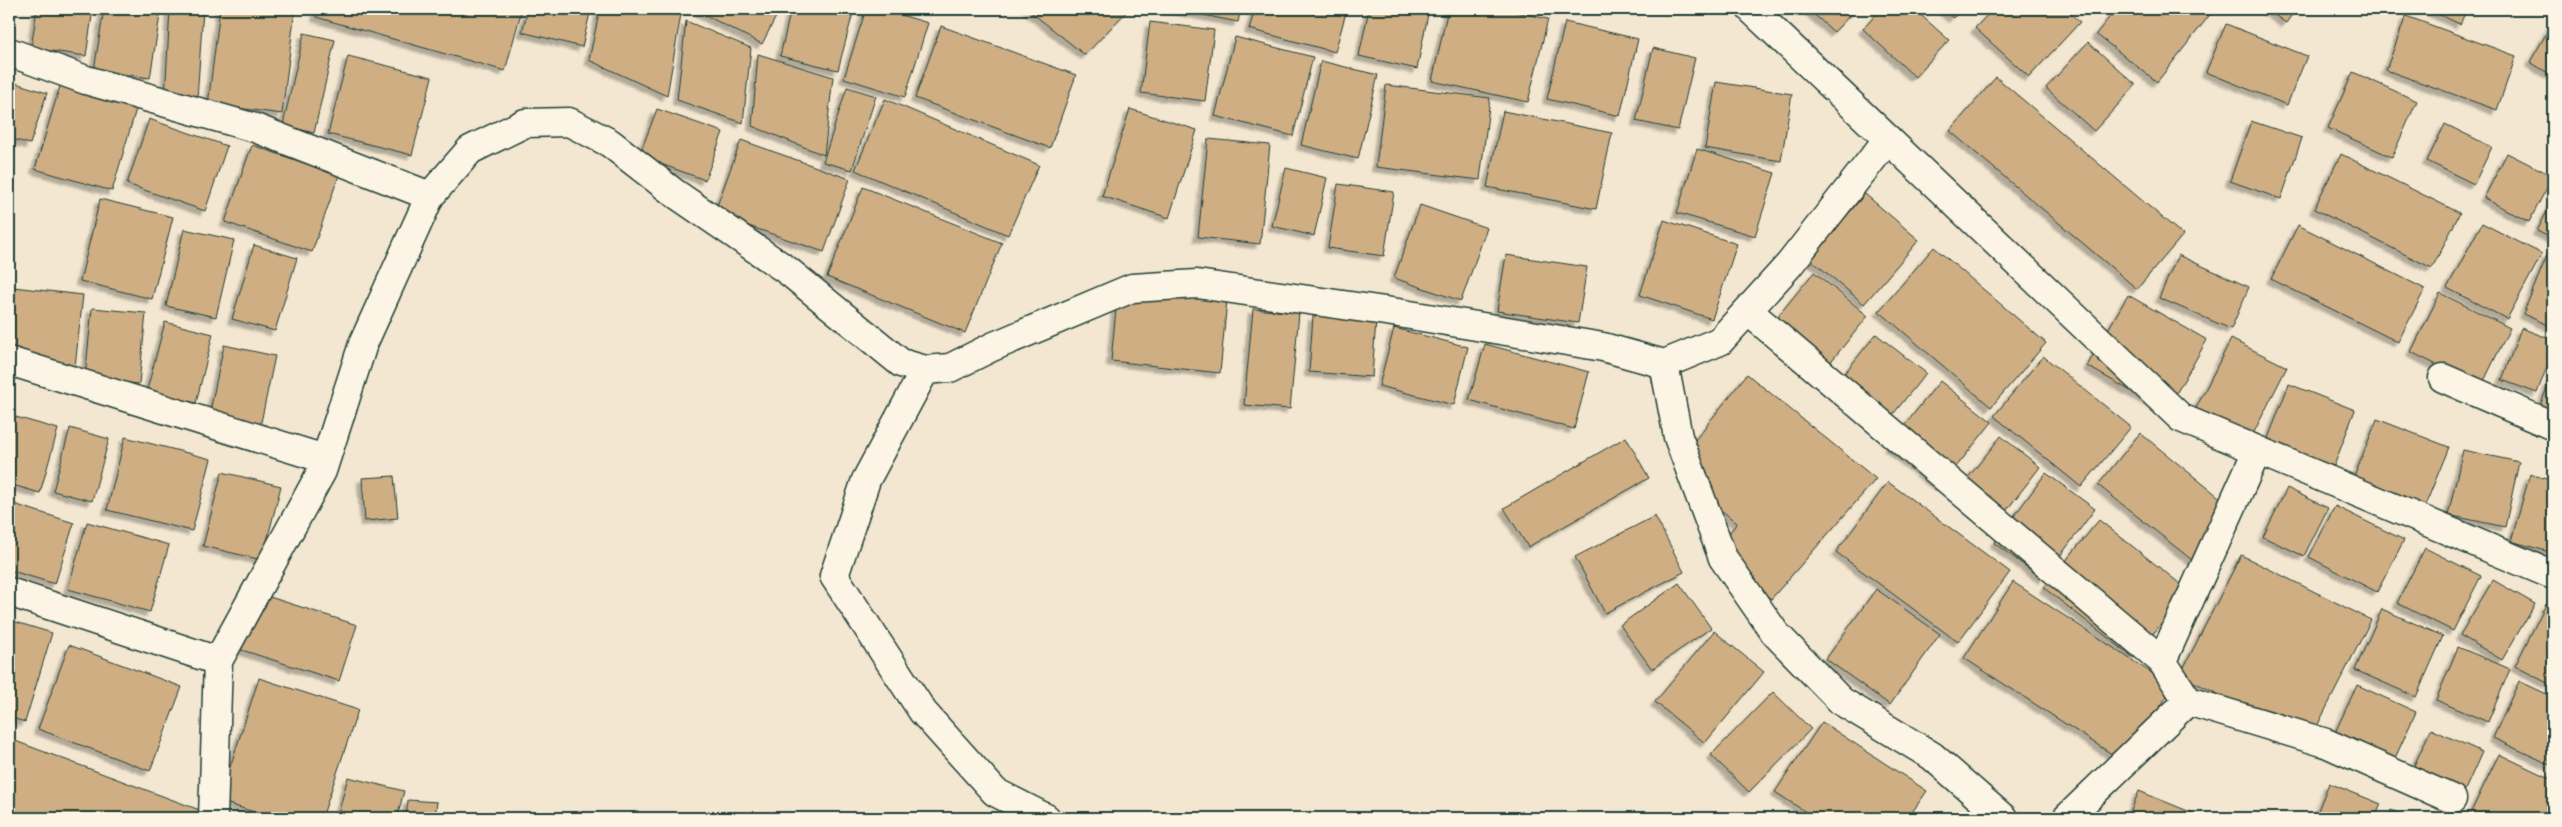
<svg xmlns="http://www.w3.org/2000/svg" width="2562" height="827" font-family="Caveat,sans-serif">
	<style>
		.building { fill: #d0ae83; stroke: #1f3d34; filter: url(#shadow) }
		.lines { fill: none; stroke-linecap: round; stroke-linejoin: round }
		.minor-casing { stroke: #1f3d34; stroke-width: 31 }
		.minor { stroke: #fcf5e5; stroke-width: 28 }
	</style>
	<defs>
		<filter id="shadow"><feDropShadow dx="-4.5" dy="4.5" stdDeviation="1" flood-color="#0004"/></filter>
	</defs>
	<rect width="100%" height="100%" fill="#f3e7d1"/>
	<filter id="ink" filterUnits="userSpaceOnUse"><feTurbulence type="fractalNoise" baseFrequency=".02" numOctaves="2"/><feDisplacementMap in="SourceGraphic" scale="10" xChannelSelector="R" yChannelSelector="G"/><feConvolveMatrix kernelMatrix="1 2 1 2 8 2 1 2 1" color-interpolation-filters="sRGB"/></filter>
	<g filter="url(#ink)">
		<path class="building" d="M 37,9 L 93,9 L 86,56 L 31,48 Z
			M 104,9 L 161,9 L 150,78 L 94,70 Z
			M 170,9 L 203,9 L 197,100 L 165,98 Z
			M 220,9 L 295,10 L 282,114 L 208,104 Z
			M 318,9 L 522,9 L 505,71 L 316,17 Z
			M 528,9 L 591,9 L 582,47 L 522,32 Z
			M 600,9 L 668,9 L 681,14 L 667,96 L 589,60 Z
			M 698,9 L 780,9 L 762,44 L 697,11 Z
			M 791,9 L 854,9 L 838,70 L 780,56 Z
			M 866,9 L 881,9 L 928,23 L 905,97 L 844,78 Z
			M 1027,9 L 1129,9 L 1085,55 Z
			M 1173,9 L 1241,9 L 1238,22 Z
			M 1255,9 L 1347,9 L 1335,52 L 1249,29 Z
			M 1369,9 L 1429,9 L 1417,69 L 1359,56 Z
			M 1448,9 L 1503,9 L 1548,19 L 1528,102 L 1432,81 Z
			M 1808,9 L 1856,9 L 1834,32 Z
			M 1881,9 L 1914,9 L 1949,40 L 1915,77 L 1863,29 Z
			M 1942,9 L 1961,9 L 1953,18 Z
			M 1993,9 L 2065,9 L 2080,22 L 2029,77 L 1975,28 Z
			M 2116,9 L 2208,9 L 2212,12 L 2157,82 L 2096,34 Z
			M 2266,9 L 2296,9 L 2286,23 Z
			M 2427,9 L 2467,9 L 2460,24 Z
			M 2406,16 L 2516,56 L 2497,110 L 2386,70 Z
			M 686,21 L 751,48 L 743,123 L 677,100 Z
			M 1150,22 L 1214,30 L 1205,101 L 1141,93 Z
			M 1565,22 L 1638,39 L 1620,116 L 1547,99 Z
			M 2553,22 L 2553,76 L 2530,62 Z
			M 2226,24 L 2307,56 L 2287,105 L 2206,72 Z
			M 941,26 L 1076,75 L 1050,148 L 915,98 Z
			M 304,33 L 335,40 L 314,133 L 283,125 Z
			M 1235,37 L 1313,57 L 1293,136 L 1215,116 Z
			M 2088,42 L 2136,85 L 2094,131 L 2046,88 Z
			M 1653,48 L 1695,58 L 1678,130 L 1636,121 Z
			M 758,54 L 833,77 L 824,155 L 752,126 Z
			M 348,56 L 432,77 L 412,155 L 328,134 Z
			M 1321,61 L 1378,75 L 1358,159 L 1301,145 Z
			M 2353,72 L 2417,101 L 2392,157 L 2328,128 Z
			M 1996,77 L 2183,235 L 2137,289 L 1950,131 Z
			M 9,81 L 47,93 L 30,144 L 9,138 Z
			M 1716,82 L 1792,94 L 1781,161 L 1705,148 Z
			M 1386,85 L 1490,98 L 1480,180 L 1376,167 Z
			M 60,86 L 136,109 L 112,191 L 35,169 Z
			M 847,87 L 876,96 L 852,170 L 823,162 Z
			M 885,99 L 1039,165 L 1008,235 L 855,170 Z
			M 657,109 L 723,132 L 705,180 L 639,156 Z
			M 1130,109 L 1197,130 L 1169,218 L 1102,196 Z
			M 1503,111 L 1612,133 L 1596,209 L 1487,187 Z
			M 149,119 L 227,146 L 205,211 L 127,184 Z
			M 2251,121 L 2302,138 L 2281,199 L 2230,181 Z
			M 2445,124 L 2492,147 L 2474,184 L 2427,161 Z
			M 1208,139 L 1270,145 L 1260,244 L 1198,237 Z
			M 741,140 L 850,179 L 824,252 L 714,214 Z
			M 252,145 L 339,175 L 312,252 L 225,222 Z
			M 1697,149 L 1775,173 L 1755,236 L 1677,213 Z
			M 2507,153 L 2553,176 L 2529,222 L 2484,198 Z
			M 2341,154 L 2460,213 L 2432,268 L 2314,209 Z
			M 1286,168 L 1327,178 L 1314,236 L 1272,226 Z
			M 1338,184 L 1394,192 L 1384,256 L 1328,248 Z
			M 863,187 L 1002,243 L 965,333 L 827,277 Z
			M 1865,194 L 1919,240 L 1864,304 L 1810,259 Z
			M 100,199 L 173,217 L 152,299 L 80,281 Z
			M 2553,200 L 2553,239 L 2537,231 Z
			M 1420,205 L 1487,228 L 1461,301 L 1394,278 Z
			M 1664,220 L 1737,244 L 1712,319 L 1640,295 Z
			M 2482,223 L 2542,254 L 2507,319 L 2447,288 Z
			M 2298,225 L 2425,289 L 2398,342 L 2271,279 Z
			M 184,229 L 234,240 L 216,317 L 166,306 Z
			M 254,245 L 297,258 L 275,331 L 232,319 Z
			M 1934,247 L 2046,343 L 1991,407 L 1879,311 Z
			M 2548,253 L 2553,255 L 2553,327 L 2523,314 Z
			M 1506,255 L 1587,267 L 1578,323 L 1497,311 Z
			M 2178,255 L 2249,287 L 2231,329 L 2159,298 Z
			M 9,265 L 13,266 L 9,283 Z
			M 1814,272 L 1868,316 L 1819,376 L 1765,332 Z
			M 13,287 L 83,295 L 74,376 L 9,368 L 9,332 Z
			M 1118,288 L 1227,300 L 1220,373 L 1111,361 Z
			M 2440,293 L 2510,328 L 2481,387 L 2411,352 Z
			M 2128,295 L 2207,340 L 2166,411 L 2087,366 Z
			M 92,308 L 146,313 L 139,384 L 85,378 Z
			M 1253,309 L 1299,313 L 1290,409 L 1244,405 Z
			M 1313,316 L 1376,320 L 1372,377 L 1309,372 Z
			M 165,322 L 213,334 L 196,403 L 147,390 Z
			M 1394,328 L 1468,347 L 1454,405 L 1379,386 Z
			M 2521,328 L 2553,340 L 2553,351 L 2537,393 L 2502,380 Z
			M 1876,334 L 1926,373 L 1886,423 L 1836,384 Z
			M 2231,339 L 2287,367 L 2250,440 L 2194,412 Z
			M 1485,344 L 1589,372 L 1574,429 L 1469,400 Z
			M 224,345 L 275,356 L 260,427 L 209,416 Z
			M 2043,356 L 2131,427 L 2081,487 L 1994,416 Z
			M 2553,373 L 2553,429 L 2534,421 Z
			M 1747,374 L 1876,479 L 1771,599 L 1749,581 L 1724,540 L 1737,523 L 1716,506 L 1695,440 Z
			M 1940,381 L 1992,422 L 1940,487 L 1888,446 Z
			M 2289,384 L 2355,410 L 2334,466 L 2267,441 Z
			M 9,415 L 58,429 L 40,493 L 9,484 Z
			M 2377,419 L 2449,447 L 2423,511 L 2352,482 Z
			M 70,428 L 109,439 L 92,501 L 53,491 Z
			M 2140,433 L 2239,513 L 2197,564 L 2098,485 Z
			M 2001,436 L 2040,467 L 1995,525 L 1955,494 Z
			M 125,437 L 211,459 L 192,531 L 107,510 Z
			M 1626,437 L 1649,478 L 1528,547 L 1504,508 Z
			M 2463,450 L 2519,462 L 2505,527 L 2448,515 Z
			M 222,472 L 281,486 L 262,560 L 203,546 Z
			M 2046,473 L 2095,509 L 2043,579 L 1994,543 Z
			M 2530,474 L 2553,481 L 2553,553 L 2511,541 Z
			M 394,476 L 398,518 L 365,521 L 362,478 Z
			M 1888,482 L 2010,572 L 1958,642 L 1836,552 Z
			M 2287,488 L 2328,508 L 2304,556 L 2263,537 Z
			M 14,504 L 74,523 L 55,584 L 9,570 L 9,520 Z
			M 2335,506 L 2404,540 L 2377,592 L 2309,557 Z
			M 1655,516 L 1684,572 L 1605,613 L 1575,557 Z
			M 2099,520 L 2188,590 L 2134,658 L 2044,588 Z
			M 87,522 L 169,545 L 150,612 L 68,589 Z
			M 2425,548 L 2481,576 L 2453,631 L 2397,603 Z
			M 2241,555 L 2371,620 L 2310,740 L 2180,675 Z
			M 2493,580 L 2535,604 L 2502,660 L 2460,635 Z
			M 2013,582 L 2173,687 L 2124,762 L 1964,658 Z
			M 1679,583 L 1711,628 L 1652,669 L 1620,625 Z
			M 1876,589 L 1940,634 L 1890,705 L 1826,659 Z
			M 248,590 L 357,625 L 339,681 L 229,646 Z
			M 2546,604 L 2553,608 L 2553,686 L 2515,666 Z
			M 2382,609 L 2443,636 L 2416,697 L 2355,670 Z
			M 9,620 L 52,633 L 25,722 L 9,717 Z
			M 1714,631 L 1764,672 L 1705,743 L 1655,702 Z
			M 69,645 L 182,687 L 150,771 L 38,729 Z
			M 2458,647 L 2510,669 L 2488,722 L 2436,700 Z
			M 259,678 L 358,710 L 322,818 L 273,818 L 219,801 Z
			M 2519,681 L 2553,697 L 2553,766 L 2493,738 Z
			M 2357,685 L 2416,712 L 2386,778 L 2326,752 Z
			M 1773,692 L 1811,729 L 1749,792 L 1711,755 Z
			M 1822,722 L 1927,791 L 1908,818 L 1815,818 L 1775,792 Z
			M 2431,729 L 2482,752 L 2457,808 L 2405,785 Z
			M 10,739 L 213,815 L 212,818 L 9,818 Z
			M 2499,754 L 2553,780 L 2553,797 L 2543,818 L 2468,818 Z
			M 348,777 L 404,791 L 397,818 L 337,818 Z
			M 2329,783 L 2381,804 L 2375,818 L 2315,818 Z
			M 2139,791 L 2205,818 L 2128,818 Z
			M 408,800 L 437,802 L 435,818 L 406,818 Z
			M 2391,810 L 2410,818 L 2387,818 Z"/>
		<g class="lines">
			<defs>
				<path id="minor" d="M 1751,9 L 2181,418 L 2553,575
					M 9,52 L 86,80 L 255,128 L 430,196
					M 1748,311 L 2162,661 L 2188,701 L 2326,743 L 2452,799
					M 9,361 L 325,459
					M 1664,364 L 1678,437 L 1723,558 L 1775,633 L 1841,701 L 1932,756 L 2003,818
					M 925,370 L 866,480 L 834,576 L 923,712 L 995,792 L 1046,818
					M 2443,378 L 2553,426
					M 9,592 L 218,661
					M 2162,661 L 2257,451
					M 213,818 L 218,661 L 322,471 L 363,344 L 430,196 L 470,150 L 525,123 L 569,122 L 610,143 L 673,192 L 788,271 L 901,363 L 925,370 L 950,368 L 992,347 L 1132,288 L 1197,284 L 1392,312 L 1603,347 L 1664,364 L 1720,341 L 1789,265 L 1888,139
					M 2067,818 L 2188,701"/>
			</defs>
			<use href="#minor" class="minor-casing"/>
			<use href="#minor" class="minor"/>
		</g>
	</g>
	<rect width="2562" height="827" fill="none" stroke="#fcf5e5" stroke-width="30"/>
	<rect x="15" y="15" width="2532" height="797" fill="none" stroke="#1f3d34" stroke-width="2" filter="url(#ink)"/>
</svg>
